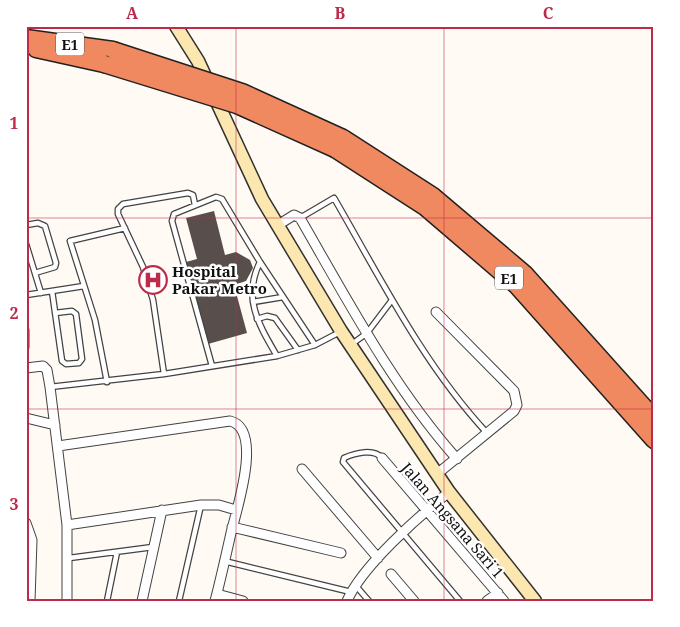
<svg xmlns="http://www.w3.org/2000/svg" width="680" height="627" font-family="'Noto Serif',serif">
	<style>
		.building { fill: #584f4c }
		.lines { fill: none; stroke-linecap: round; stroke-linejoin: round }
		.service-casing { stroke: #434343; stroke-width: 7 }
		.minor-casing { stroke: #434343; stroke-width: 11 }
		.secondary-casing { stroke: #323232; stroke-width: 15 }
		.motorway-casing { stroke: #212121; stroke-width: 19 }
		.service { stroke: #fff; stroke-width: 4.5 }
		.minor { stroke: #fff; stroke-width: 9 }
		.secondary { stroke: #fce7b0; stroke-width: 12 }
		.motorway { stroke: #f0895f; stroke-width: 16 }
		.motorway-bridge-casing { stroke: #212121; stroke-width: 19; stroke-linecap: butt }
		.motorway-bridge { stroke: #f0895f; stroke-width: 16 }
		.grid { fill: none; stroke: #bd2a4a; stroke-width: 1; stroke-opacity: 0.55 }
		.labels { text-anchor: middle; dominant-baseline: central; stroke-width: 5; stroke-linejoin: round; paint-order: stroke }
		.shield { fill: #fff; stroke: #585858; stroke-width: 1 }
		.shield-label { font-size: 14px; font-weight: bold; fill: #101010 }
		.poi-label { font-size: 15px; font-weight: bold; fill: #101010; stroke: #fff; text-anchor: start }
		.street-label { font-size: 15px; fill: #101010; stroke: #fff }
		.neatline { fill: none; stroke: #bd2a4a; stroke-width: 2 }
		.grid-label { font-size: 16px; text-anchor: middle; font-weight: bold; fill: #bd2a4a }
	</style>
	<rect width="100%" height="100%" fill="#fffaf3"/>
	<path class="building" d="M 214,211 L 225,255 L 236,252 L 250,260 L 253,268 L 246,281 L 234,285 L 247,333 L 208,344 L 186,262 L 197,259 L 186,218 Z"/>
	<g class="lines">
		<defs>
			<path id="service" d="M 195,205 L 193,195 L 188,193 L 123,204 L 118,209 L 118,214 L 143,267 L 153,300 L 164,374 L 277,356 L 315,345 L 340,332
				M 300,218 L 334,198 C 381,279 423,364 487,433
				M 26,225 L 38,223 L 45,226 L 56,263 L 55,267 L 35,273
				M 26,244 L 41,293
				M 260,262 C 242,298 259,325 277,356
				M 52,291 L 62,361 L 66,364 L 79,363 L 82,359 L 76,314 L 72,311 L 55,313
				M 26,295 L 84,286
				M 253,302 L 283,297
				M 257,319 L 267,316 L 275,318 L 298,350
				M 26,330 L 26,347
				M 352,344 L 367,333 L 392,300
				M 212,366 L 172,221 L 174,214 L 216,197 L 222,199 L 260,262 L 315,345
				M 107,382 L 95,320 L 70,241 L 125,228
				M 50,387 L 164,374
				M 382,458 C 374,448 355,453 344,458 L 343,462 L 460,601
				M 69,558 L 153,547
				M 224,561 L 351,592
				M 356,586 L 369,601
				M 107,601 L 117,552
				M 179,601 L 201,505"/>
			<path id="minor" d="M 278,225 L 294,215 L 300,218 C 348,301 393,387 457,459
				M 436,312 L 514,391 L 517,405 L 514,411 L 437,474
				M 26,368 L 43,366 L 47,370 L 50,387 L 67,525 L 67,601
				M 26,418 L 55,425
				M 58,446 L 230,421 C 264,429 236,511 231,533 C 226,555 221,578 215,601
				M 382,458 L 504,601
				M 302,469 L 378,558
				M 26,523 L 32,540 L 30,601
				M 67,525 L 201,505 L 219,505 L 236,510
				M 232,527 L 341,553
				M 391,574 L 414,601
				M 217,594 L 243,601
				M 142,601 L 162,510
				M 347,601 C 362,566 419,516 449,492
				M 487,601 L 498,593"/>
			<path id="secondary" d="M 176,26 L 198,61 L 262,199 L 341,331 L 449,492 L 535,601"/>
			<path id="motorway" d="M 26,38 L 113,50
				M 36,49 L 104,64
				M 343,138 L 433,196 L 525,274 L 654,418
				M 335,149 L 425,207 L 516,285 L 654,440"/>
		</defs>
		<use href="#service" class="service-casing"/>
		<use href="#minor" class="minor-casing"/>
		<use href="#secondary" class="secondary-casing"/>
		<use href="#motorway" class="motorway-casing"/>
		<use href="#service" class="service"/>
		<use href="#minor" class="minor"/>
		<use href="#secondary" class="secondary"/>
		<use href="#motorway" class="motorway"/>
		<defs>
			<path id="motorway-bridge" d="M 113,50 L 242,92 L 343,138
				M 104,64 L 237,105 L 335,149"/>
		</defs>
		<use href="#motorway-bridge" class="motorway-bridge-casing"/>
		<use href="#motorway-bridge" class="motorway-bridge"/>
	</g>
	<path class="grid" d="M 236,26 L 236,601M 444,26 L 444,601M 26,218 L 654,218M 26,409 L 654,409"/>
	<defs>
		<symbol id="hospital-ring" viewBox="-11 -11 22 22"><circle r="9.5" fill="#fff" stroke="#bd2a4a" stroke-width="1.5"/><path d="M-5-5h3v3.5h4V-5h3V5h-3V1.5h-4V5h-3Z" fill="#bd2a4a"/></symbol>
	</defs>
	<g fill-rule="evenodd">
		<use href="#hospital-ring" x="137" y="264" width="32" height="32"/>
	</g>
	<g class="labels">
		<g class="shield">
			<rect x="56" y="32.5" width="28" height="23" rx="4"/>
			<rect x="495" y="266.5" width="28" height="23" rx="4"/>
		</g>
		<g class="shield-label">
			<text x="70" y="44">E1</text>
			<text x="509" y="278">E1</text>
		</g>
		<g class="poi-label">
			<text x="172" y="271">Hospital<tspan x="172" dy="17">Pakar Metro</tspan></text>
		</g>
		<g class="street-label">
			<text transform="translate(453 520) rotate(49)">Jalan Angsana Sari 1</text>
		</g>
	</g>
	<rect width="680" height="627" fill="none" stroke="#ffffff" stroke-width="55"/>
	<rect x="28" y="28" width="624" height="572" class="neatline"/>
	<g class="grid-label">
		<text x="132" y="19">A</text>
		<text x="340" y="19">B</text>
		<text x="548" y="19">C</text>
		<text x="14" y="129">1</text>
		<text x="14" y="319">2</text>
		<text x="14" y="510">3</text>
	</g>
</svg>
